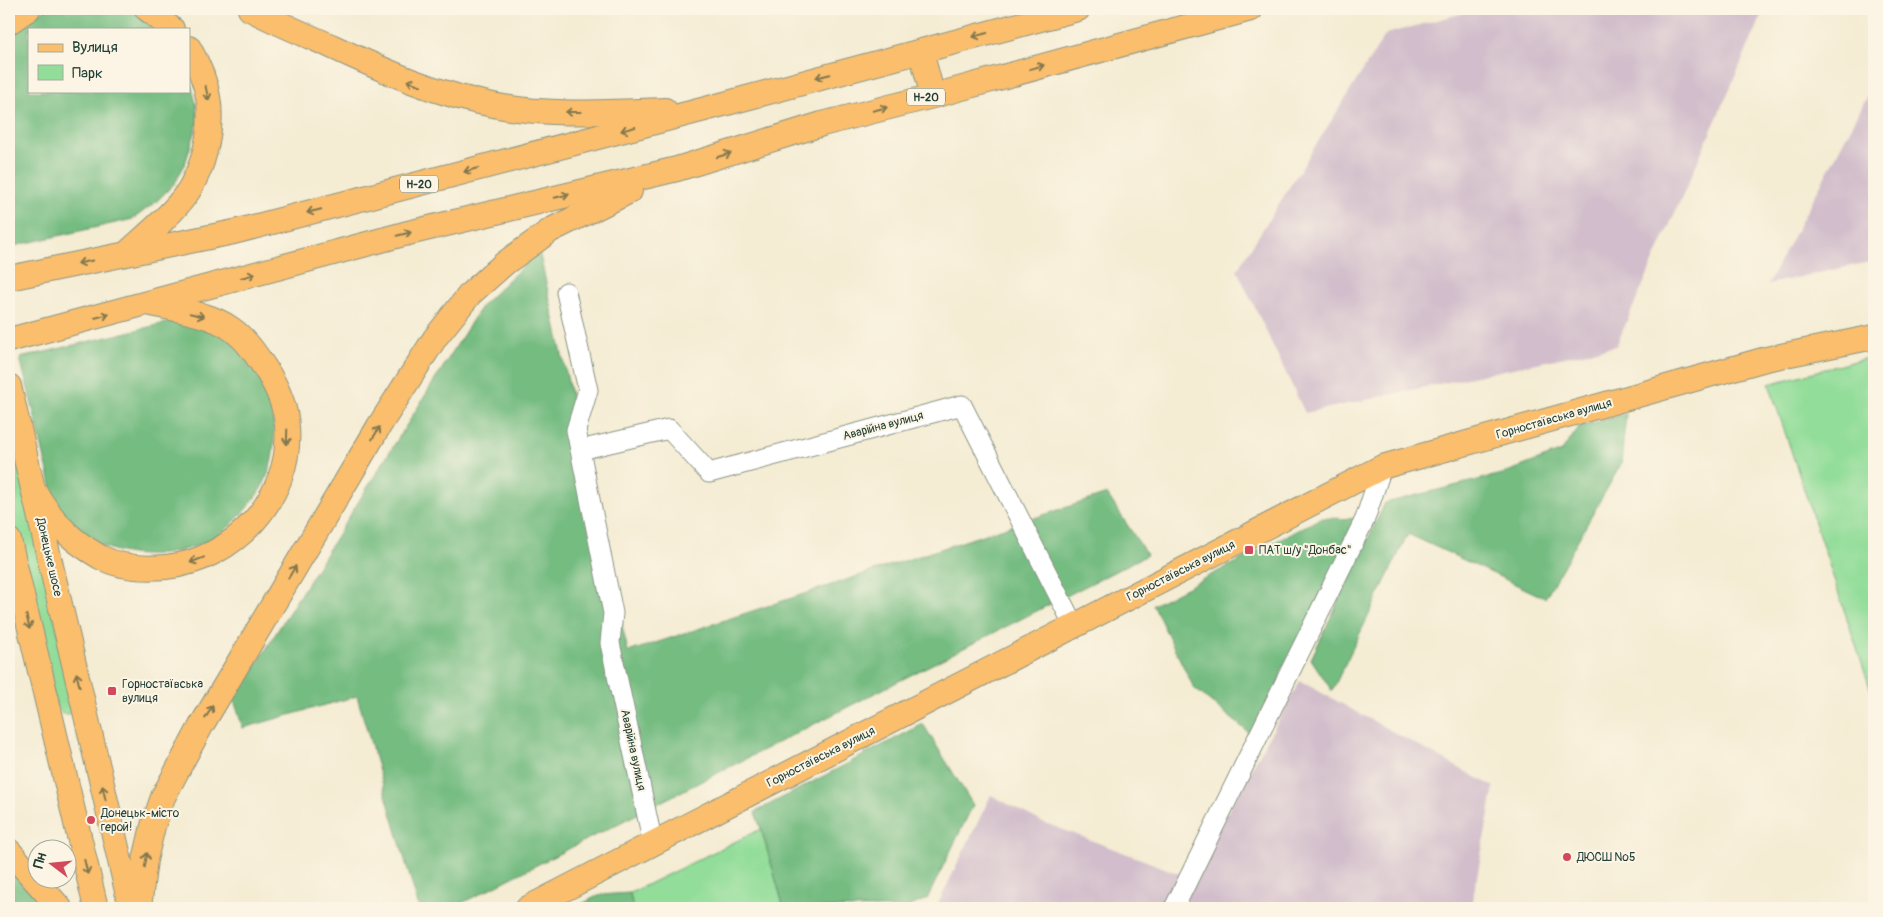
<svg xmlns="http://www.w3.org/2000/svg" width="1883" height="917" font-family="Pangolin,sans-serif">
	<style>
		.industrial { fill: #d1bdcb }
		.green { fill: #92dd99; stroke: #588d66 }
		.forest { fill: #75bc81; stroke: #4a7c5a }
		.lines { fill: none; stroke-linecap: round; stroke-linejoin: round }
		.minor-casing { stroke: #8a9484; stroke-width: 21 }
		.major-casing { stroke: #8a9484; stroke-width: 26 }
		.minor { stroke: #fff; stroke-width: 19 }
		.major { stroke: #fabe6d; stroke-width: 24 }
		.oneway { stroke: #82774e }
		.poi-dot { fill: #d1495b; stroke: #fcf5e5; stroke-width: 2 }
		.labels { text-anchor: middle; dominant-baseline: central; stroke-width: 4; stroke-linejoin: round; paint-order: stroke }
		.shield { fill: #fcf5e5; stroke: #617469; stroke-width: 1 }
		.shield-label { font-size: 11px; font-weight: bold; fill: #1f3d34 }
		.street-label { font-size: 12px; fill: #1f3d34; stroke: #fcf5e5 }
		.poi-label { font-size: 12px; fill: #1f3d34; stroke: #fcf5e5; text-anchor: start }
	</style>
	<rect width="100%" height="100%" fill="#fcf5e5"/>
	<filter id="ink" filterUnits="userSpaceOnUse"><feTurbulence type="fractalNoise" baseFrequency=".02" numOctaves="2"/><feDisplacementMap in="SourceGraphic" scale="10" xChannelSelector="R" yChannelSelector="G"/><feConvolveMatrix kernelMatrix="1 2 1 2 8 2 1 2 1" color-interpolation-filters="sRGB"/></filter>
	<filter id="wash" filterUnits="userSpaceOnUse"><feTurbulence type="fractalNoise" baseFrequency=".0096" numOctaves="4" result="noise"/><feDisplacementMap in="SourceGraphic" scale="20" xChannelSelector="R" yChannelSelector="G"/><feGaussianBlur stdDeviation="1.12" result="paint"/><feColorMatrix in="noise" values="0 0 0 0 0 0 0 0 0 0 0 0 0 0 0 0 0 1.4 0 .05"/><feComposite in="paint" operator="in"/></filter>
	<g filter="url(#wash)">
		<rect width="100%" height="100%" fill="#f4ecd3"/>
		<path class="industrial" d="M 1478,9 L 1765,9 L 1616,346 L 1305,413 L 1237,270 L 1386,34 Z
			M 1874,84 L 1874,261 L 1768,284 Z
			M 1300,681 L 1494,787 L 1471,908 L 936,908 L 991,795 L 1040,821 L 1191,878 Z"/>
		<path class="green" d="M 1874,356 L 1874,700 L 1769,384 Z
			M 9,414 L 75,711 L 69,714 L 62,714 L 56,705 L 9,510 Z
			M 761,829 L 784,908 L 633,908 L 630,893 Z"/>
		<path class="forest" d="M 47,9 L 130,9 L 158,29 L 29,29 L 29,91 L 189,91 L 189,76 L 196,103 L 198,122 L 185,164 L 175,183 L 157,201 L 133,219 L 9,247 L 9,34 L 34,15 Z
			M 539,251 L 628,652 L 1107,494 L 1147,555 L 452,908 L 419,908 L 357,696 L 243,728 L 234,700 L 482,305 Z
			M 182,319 C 194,323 211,325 221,333 C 265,365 288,429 265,481 C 255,501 237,521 219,535 C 214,540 205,542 199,545 C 171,555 143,559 114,550 C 95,545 81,534 68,519 C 64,516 59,512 57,508 C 52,497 50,477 46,464 C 38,429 29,393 20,358 Z
			M 1626,414 L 1621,464 L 1545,598 L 1408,534 L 1332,691 L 1311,659 L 1385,503 L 1502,474 L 1562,451 L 1580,426 Z
			M 1321,518 L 1365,519 L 1258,740 L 1194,688 L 1153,605 Z
			M 923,724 L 973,805 L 927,899 L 906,908 L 784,908 L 761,829 L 755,812 Z
			M 9,861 L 51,908 L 9,908 Z
			M 630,893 L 633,908 L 574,908 L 599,895 Z"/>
	</g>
	<g filter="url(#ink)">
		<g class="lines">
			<defs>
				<path id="minor" d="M 566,292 L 588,390 L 576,430 L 613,613 L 610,643 L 653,844
					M 580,450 L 669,429 L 709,473 L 962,405 L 1074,626
					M 1174,908 L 1365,519 L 1382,467"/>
				<path id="major" d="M 147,9 L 172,29
					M 250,9 C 277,23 306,35 333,47 C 387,72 438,95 498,106 C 552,116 610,112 665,110
					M 9,22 L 28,9
					M 921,52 L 933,96
					M 127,253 C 149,233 173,214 189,190 C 196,178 202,164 205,151 C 215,112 209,83 189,48
					M 9,278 L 234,232 L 709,108 L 1078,9
					M 9,340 L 404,234 L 677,169 L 822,124 L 933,96 L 1251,9
					M 9,386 L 131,908
					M 34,491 C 43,504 52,519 64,530 C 74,541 88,550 100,557 C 121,568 144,569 166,567 C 234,560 293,497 287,427 C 286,407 276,385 265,368 C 255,353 245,338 230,328 C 209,313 177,310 152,304
					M 9,540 L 96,908
					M 9,851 L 60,908
					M 139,908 L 145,860 L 153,826 L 163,797 L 201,726 L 379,426 L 435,338 L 470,294 L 505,263 L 551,230 L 630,191
					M 528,908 L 1382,467 L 1766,359 L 1874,337"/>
			</defs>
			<use href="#minor" class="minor-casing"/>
			<use href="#major" class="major-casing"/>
			<use href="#minor" class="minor"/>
			<use href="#major" class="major"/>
		</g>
		<defs><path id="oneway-shaft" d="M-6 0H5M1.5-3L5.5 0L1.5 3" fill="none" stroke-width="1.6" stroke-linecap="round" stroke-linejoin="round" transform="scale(1.25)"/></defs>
		<g class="oneway">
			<use href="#oneway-shaft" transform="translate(980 35) rotate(165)"/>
			<use href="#oneway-shaft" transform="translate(1037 67) rotate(-15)"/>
			<use href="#oneway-shaft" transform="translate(823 76) rotate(166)"/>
			<use href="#oneway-shaft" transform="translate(414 83) rotate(-161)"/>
			<use href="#oneway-shaft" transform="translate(207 93) rotate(78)"/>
			<use href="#oneway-shaft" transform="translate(880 109) rotate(-14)"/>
			<use href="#oneway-shaft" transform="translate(573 112) rotate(-180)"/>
			<use href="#oneway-shaft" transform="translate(628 129) rotate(165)"/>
			<use href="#oneway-shaft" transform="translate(724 155) rotate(-17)"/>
			<use href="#oneway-shaft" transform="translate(471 170) rotate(165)"/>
			<use href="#oneway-shaft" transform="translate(562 196) rotate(-13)"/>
			<use href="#oneway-shaft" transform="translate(314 211) rotate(166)"/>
			<use href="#oneway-shaft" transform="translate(404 234) rotate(-14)"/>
			<use href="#oneway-shaft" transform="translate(85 262) rotate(169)"/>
			<use href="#oneway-shaft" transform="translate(248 276) rotate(-15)"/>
			<use href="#oneway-shaft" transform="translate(197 315) rotate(14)"/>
			<use href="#oneway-shaft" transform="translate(102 316) rotate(-15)"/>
			<use href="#oneway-shaft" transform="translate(376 433) rotate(-59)"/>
			<use href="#oneway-shaft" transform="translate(287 437) rotate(92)"/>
			<use href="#oneway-shaft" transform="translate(197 560) rotate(159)"/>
			<use href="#oneway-shaft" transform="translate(292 572) rotate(-59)"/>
			<use href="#oneway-shaft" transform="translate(28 622) rotate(77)"/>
			<use href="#oneway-shaft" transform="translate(78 680) rotate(-103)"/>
			<use href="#oneway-shaft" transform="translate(209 712) rotate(-59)"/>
			<use href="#oneway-shaft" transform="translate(104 793) rotate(-103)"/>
			<use href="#oneway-shaft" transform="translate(146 860) rotate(-80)"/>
			<use href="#oneway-shaft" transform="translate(86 867) rotate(77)"/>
		</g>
	</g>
	<g class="poi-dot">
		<rect x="1244" y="545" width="10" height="10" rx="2.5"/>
		<rect x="107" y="686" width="10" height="10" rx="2.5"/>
		<circle cx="91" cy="820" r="5"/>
		<circle cx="1567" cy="857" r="5"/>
	</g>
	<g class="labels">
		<g class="shield">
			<rect x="907" y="88.5" width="38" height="17" rx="4"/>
			<rect x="400" y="175.5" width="38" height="17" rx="4"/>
		</g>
		<g class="shield-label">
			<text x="926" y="97">Н-20</text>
			<text x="419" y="184">Н-20</text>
		</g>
		<g class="street-label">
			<text transform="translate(1554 419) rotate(-16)">Горностаївська вулиця</text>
			<text transform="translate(883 426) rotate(-15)">Аварійна вулиця</text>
			<text transform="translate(49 557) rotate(77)">Донецьке шосе</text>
			<text transform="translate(1181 571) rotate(-27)">Горностаївська вулиця</text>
			<text transform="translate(633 750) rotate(78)">Аварійна вулиця</text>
			<text transform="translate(821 757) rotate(-27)">Горностаївська вулиця</text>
		</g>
		<g class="poi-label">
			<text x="1259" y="550">ПАТ ш/у "Донбас"</text>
			<text x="122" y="684">Горностаївська<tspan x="122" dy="14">вулиця</tspan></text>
			<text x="101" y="813">Донецьк-місто<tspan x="101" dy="14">герой!</tspan></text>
			<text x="1577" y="857">ДЮСШ №5</text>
		</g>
	</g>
	<rect width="1883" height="917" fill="none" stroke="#fcf5e5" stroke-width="30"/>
	<rect x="28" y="28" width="162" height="65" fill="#fcf5e5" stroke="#a4ab9e"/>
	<rect x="38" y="44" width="25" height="8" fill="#fabe6d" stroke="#a4ab9e"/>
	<text x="72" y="52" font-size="15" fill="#1f3d34">Вулиця</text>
	<rect x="38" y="65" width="25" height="15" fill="#92dd99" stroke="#a4ab9e"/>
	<text x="72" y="78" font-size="15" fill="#1f3d34">Парк</text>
	<g transform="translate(52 864) rotate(286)"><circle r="24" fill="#fcf5e5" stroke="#a4ab9e"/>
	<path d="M0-4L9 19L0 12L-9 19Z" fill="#d1495b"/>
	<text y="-8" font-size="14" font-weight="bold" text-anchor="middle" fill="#1f3d34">Пн</text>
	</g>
</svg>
